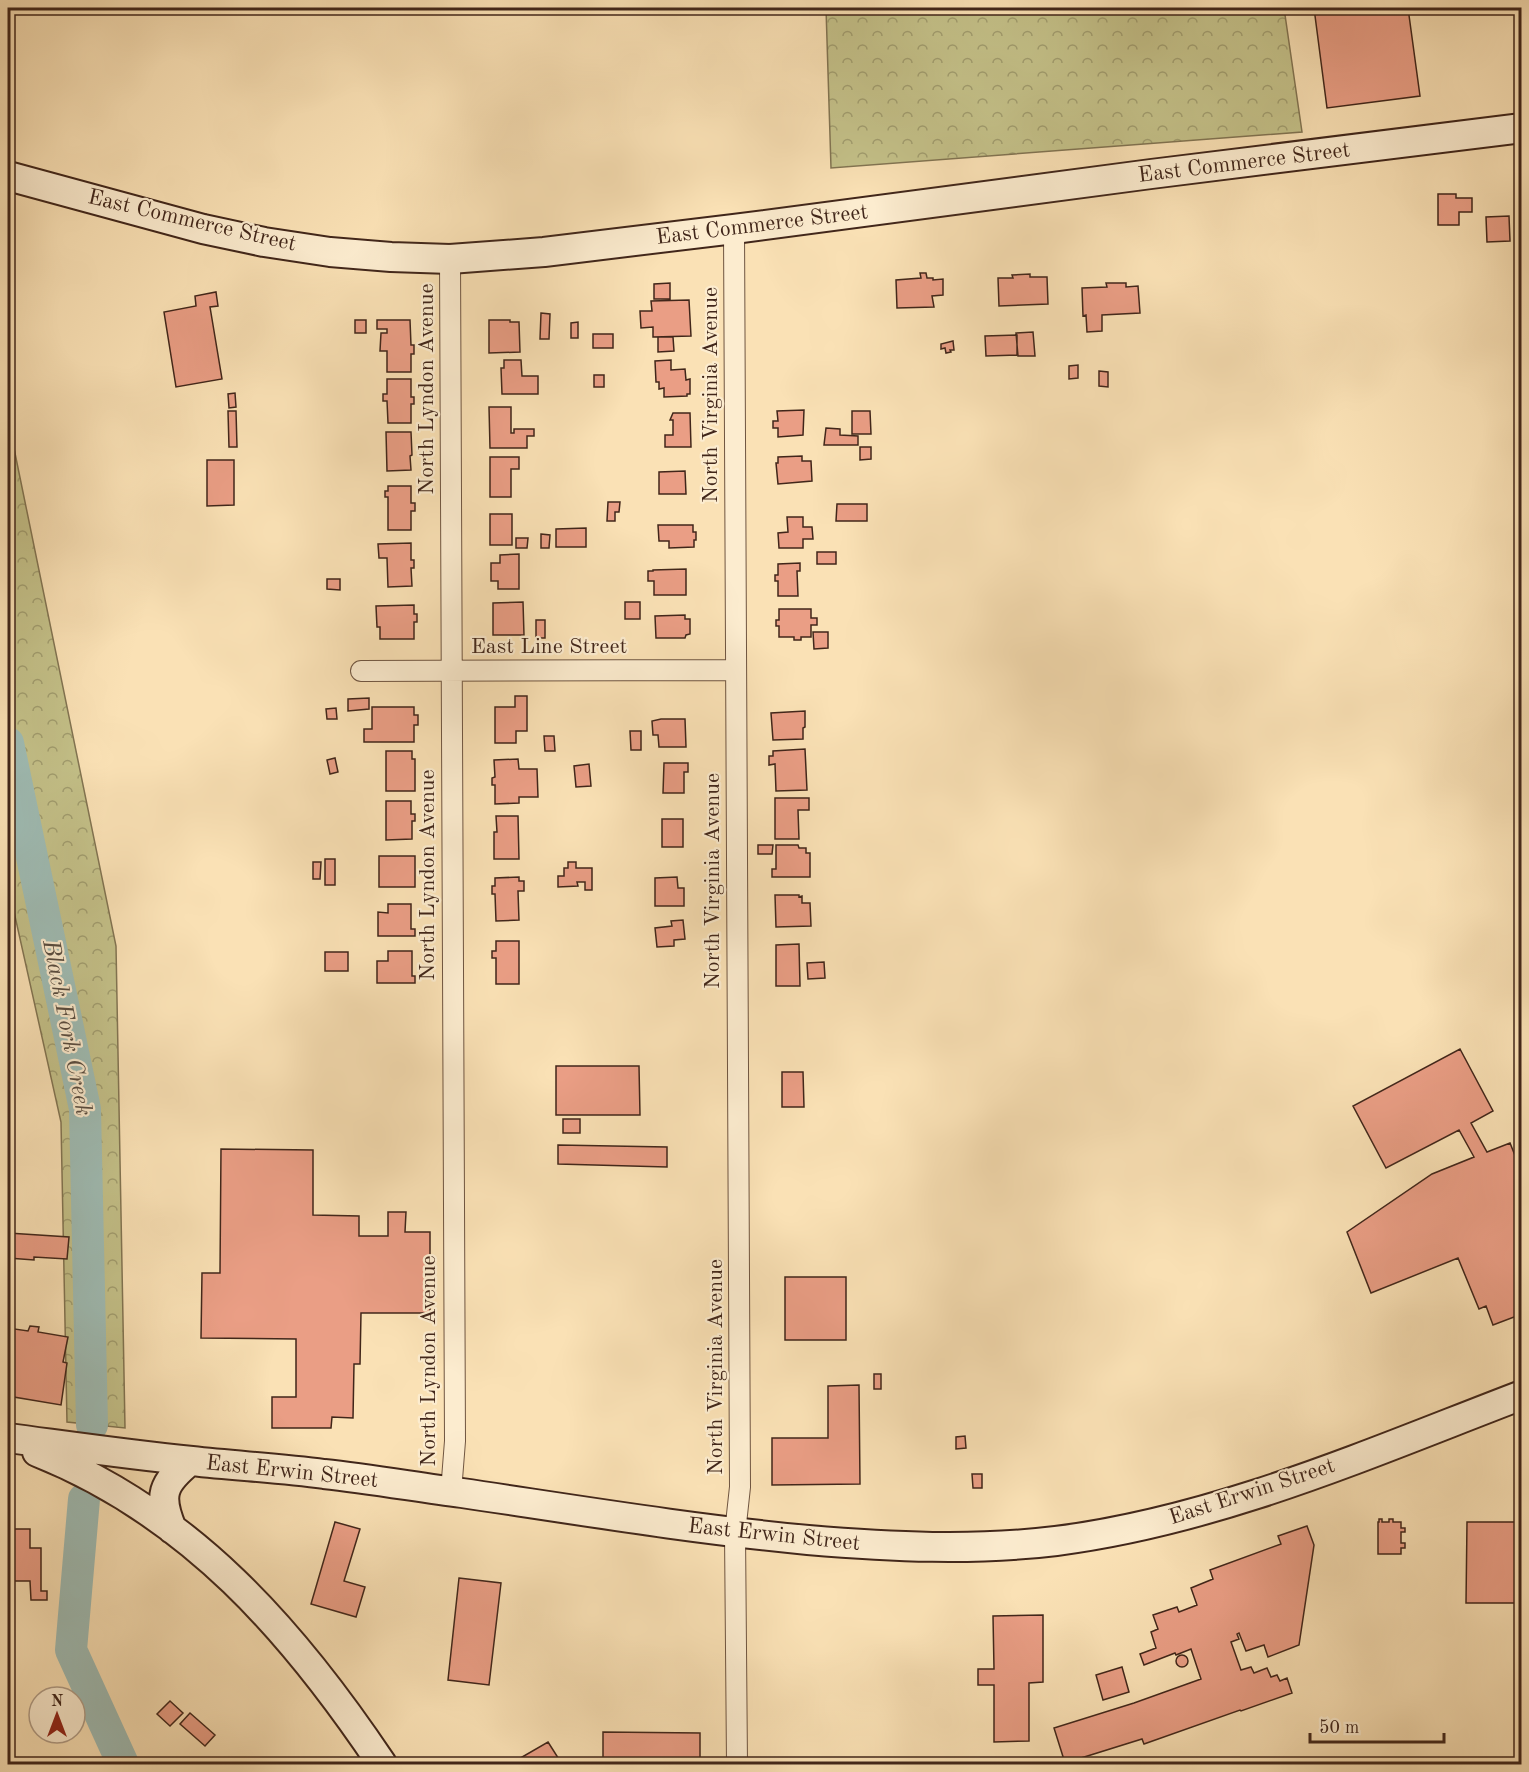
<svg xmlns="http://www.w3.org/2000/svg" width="1529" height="1772" font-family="'Old Standard TT',serif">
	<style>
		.forest { fill: url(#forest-crowns); stroke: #827452; stroke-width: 1.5 }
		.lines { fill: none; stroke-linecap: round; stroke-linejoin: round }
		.river { stroke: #9fbcb4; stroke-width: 32 }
		.building { fill: #ea9e85; stroke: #41261a; stroke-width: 1.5 }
		.street-casing { stroke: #6f5541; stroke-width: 22 }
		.secondary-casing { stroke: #41261a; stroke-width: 32 }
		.street { stroke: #fceccf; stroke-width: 20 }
		.secondary { stroke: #fceccf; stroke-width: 28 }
		.labels { text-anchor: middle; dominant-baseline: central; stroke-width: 4.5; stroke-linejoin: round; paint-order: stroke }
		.street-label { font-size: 22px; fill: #41261a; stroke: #fceccf }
		.water-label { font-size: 24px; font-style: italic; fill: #584c40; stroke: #fceccf }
	</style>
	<defs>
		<pattern id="forest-crowns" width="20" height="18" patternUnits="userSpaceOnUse" patternTransform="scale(1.5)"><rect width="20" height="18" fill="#c4c189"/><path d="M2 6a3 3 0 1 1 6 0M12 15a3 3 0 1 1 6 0" fill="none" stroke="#a19d6f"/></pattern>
	</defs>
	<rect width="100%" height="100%" fill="#fae1b5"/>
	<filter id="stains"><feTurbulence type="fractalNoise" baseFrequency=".00333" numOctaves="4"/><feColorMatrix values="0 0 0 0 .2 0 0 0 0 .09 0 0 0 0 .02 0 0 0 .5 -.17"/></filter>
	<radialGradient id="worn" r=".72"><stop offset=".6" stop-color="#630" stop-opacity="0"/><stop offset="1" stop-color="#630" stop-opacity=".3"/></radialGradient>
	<path class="forest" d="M 826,8 L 1284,8 L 1302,132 L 831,168 Z
		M 8,419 L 116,946 L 125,1428 L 67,1422 L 61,1122 L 8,885 Z"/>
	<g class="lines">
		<path class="river" d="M 8,743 L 85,1109 L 92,1425
			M 84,1499 L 71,1650 L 123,1764"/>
	</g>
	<path class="building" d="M 1314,8 L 1408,8 L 1420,96 L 1327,108 Z
		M 1438,194 L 1456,194 L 1456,198 L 1472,198 L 1472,212 L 1459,212 L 1459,225 L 1438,225 Z
		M 1509,216 L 1510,241 L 1487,242 L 1486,217 Z
		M 920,273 L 926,273 L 927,278 L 933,278 L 933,280 L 943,279 L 943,295 L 932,296 L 934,307 L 897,308 L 896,280 L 921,278 Z
		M 1030,274 L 1030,277 L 1047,277 L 1048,304 L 999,306 L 998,278 L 1013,278 L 1012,275 Z
		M 670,283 L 670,299 L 654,299 L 654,284 Z
		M 1106,283 L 1126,283 L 1126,287 L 1138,286 L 1140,313 L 1102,315 L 1102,331 L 1087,332 L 1086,315 L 1083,316 L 1082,288 L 1107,287 Z
		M 216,292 L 218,306 L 210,307 L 222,379 L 176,387 L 164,312 L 196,306 L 195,296 Z
		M 689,300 L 691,336 L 653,337 L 653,327 L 641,328 L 640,311 L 652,311 L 651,301 Z
		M 541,313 L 550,314 L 549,339 L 540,339 Z
		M 355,320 L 366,320 L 366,333 L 355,333 Z
		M 377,320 L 410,320 L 411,345 L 414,345 L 414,354 L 411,354 L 411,372 L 387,372 L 387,351 L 380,351 L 381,333 L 387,333 L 387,329 L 377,329 Z
		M 489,320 L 510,320 L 510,322 L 519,322 L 520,352 L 489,353 Z
		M 578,322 L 578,338 L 571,338 L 571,323 Z
		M 1033,332 L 1035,356 L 1018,356 L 1016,333 Z
		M 593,334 L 613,334 L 613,348 L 593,348 Z
		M 1017,335 L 1017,355 L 986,356 L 985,336 Z
		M 658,337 L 673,337 L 674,351 L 658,352 Z
		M 953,341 L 954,350 L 950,350 L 951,352 L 946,353 L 945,348 L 941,349 L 941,344 Z
		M 504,360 L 521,360 L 522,376 L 538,376 L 538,394 L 502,394 L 501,368 L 504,368 Z
		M 671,360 L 671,370 L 685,369 L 686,380 L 690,379 L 690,394 L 687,394 L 687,396 L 664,397 L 664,388 L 659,389 L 659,382 L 656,382 L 655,361 Z
		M 1078,365 L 1078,378 L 1069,379 L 1069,366 Z
		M 1099,371 L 1108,372 L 1108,387 L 1099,386 Z
		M 594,375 L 604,375 L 604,387 L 594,387 Z
		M 387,379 L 411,379 L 411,397 L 414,397 L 414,404 L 411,404 L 411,423 L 388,423 L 387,401 L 383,401 L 383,394 L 387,394 Z
		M 235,393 L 236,407 L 229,408 L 228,394 Z
		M 489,407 L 511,407 L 511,433 L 514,433 L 514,429 L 534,429 L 534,436 L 527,436 L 527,448 L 490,448 Z
		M 804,410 L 803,435 L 778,437 L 778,428 L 773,428 L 773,421 L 778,421 L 777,411 Z
		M 228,411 L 236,411 L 237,447 L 229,447 Z
		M 852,411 L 870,411 L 871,434 L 852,434 Z
		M 673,413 L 690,413 L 691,447 L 665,447 L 665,435 L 673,435 L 673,420 L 670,420 Z
		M 826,428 L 840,429 L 840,435 L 858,436 L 858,445 L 824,445 Z
		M 386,432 L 411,432 L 412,455 L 410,456 L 411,470 L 387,471 Z
		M 860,447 L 871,447 L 871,459 L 860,460 Z
		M 802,456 L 802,461 L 811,461 L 812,481 L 778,484 L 776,463 L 778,463 L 778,457 Z
		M 490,457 L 519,457 L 519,469 L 511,469 L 511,497 L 490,497 Z
		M 207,460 L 234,460 L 234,505 L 207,506 Z
		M 685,471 L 686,494 L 659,494 L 659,472 Z
		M 388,486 L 411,486 L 411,503 L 415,503 L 415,511 L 411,511 L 411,530 L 388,530 L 388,497 L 385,497 L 385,491 L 388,491 Z
		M 608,502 L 620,502 L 619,512 L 615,512 L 615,521 L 607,521 Z
		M 837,504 L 867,504 L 867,521 L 836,521 Z
		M 490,514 L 512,514 L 512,545 L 490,545 Z
		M 787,517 L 803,517 L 803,527 L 812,527 L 813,539 L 803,539 L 803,548 L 779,548 L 778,533 L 788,532 Z
		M 658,525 L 693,525 L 693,532 L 696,532 L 696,540 L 694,540 L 694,547 L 669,548 L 669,541 L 659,541 Z
		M 586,528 L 586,547 L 556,547 L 556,529 Z
		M 541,534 L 550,535 L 549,548 L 541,548 Z
		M 516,538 L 528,538 L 527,548 L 516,548 Z
		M 411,543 L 411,560 L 414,560 L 414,568 L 411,568 L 412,586 L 388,587 L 387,558 L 379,558 L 378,544 Z
		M 817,552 L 836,552 L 836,564 L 817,564 Z
		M 519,554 L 519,589 L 498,589 L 498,581 L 491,581 L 491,563 L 500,563 L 500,555 Z
		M 800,563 L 800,571 L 797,571 L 798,596 L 778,596 L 778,581 L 775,581 L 775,575 L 778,575 L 778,564 Z
		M 686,569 L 686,595 L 654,595 L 654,581 L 648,581 L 648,571 L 653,571 L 653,570 Z
		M 327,579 L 340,579 L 340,590 L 327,589 Z
		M 523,602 L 524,635 L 493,635 L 493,603 Z
		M 625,602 L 640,602 L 640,619 L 625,619 Z
		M 414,605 L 414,614 L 417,614 L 417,622 L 414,622 L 414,639 L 380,639 L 380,627 L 377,627 L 376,606 Z
		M 779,609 L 811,609 L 811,618 L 817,618 L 817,625 L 811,625 L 811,637 L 801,637 L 801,640 L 794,640 L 794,637 L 779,637 L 779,626 L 776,626 L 776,620 L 779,620 Z
		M 685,615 L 685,619 L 690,619 L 690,634 L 686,635 L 685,638 L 656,638 L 655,616 Z
		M 536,620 L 545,620 L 545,638 L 536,638 Z
		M 813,632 L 828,632 L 828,648 L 814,649 Z
		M 515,696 L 527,696 L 527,731 L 516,731 L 516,743 L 495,743 L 495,707 L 515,707 Z
		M 369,698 L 369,709 L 348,711 L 348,699 Z
		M 372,707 L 414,707 L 414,715 L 418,715 L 418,725 L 414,725 L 414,742 L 364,742 L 364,729 L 372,729 Z
		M 336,708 L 337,719 L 327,719 L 326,709 Z
		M 805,711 L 805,727 L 803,728 L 803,739 L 773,740 L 771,713 Z
		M 661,719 L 685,719 L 686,747 L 659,747 L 658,735 L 653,735 L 652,721 Z
		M 630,731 L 641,731 L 641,750 L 631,750 Z
		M 544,736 L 554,736 L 555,751 L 545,751 Z
		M 805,749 L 807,790 L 776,791 L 775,764 L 769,765 L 769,756 L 773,756 L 773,751 Z
		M 386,751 L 412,751 L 412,759 L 415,759 L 415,791 L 386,791 Z
		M 335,758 L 338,772 L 330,774 L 327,760 Z
		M 518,759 L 519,769 L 537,769 L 538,797 L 519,797 L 519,803 L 495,804 L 495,785 L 492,785 L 492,778 L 495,777 L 494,760 Z
		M 664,763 L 688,763 L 688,772 L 684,772 L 684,793 L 663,793 Z
		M 589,764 L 591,786 L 576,787 L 574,766 Z
		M 775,798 L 809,798 L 809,810 L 798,810 L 799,839 L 775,839 Z
		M 386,801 L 411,801 L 411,814 L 415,814 L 415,821 L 412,821 L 412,839 L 386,840 Z
		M 496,816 L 518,816 L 519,859 L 494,859 L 494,832 L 497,832 Z
		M 662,819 L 683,819 L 683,847 L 662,847 Z
		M 758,845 L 773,845 L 772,854 L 758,854 Z
		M 776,845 L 798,845 L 799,848 L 806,848 L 806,853 L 810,853 L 810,877 L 772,877 L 772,869 L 776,869 Z
		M 379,856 L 415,856 L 415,887 L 379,887 Z
		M 325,859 L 335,859 L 335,885 L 325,885 Z
		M 313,862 L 321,862 L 320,879 L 313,879 Z
		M 568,862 L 576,862 L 576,868 L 592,868 L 592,890 L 585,890 L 585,882 L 577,882 L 578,886 L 558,887 L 558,876 L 564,876 L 564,868 L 568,868 Z
		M 519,877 L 519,881 L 524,881 L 524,891 L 518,891 L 519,920 L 496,921 L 495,894 L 492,894 L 492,886 L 495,886 L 495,878 Z
		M 677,877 L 678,888 L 684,888 L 684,906 L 655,906 L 655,878 Z
		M 775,895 L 799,895 L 799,897 L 802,896 L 802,903 L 810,903 L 811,926 L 776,927 Z
		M 388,904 L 411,904 L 411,929 L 415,929 L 415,936 L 378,936 L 378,912 L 388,913 Z
		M 683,920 L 685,939 L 674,940 L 674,946 L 657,947 L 655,928 L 672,926 L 671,921 Z
		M 496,941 L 519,941 L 519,984 L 496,984 L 496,958 L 492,958 L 492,951 L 496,951 Z
		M 799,944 L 800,986 L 776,986 L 776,945 Z
		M 388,951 L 412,951 L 412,976 L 415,976 L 415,983 L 377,983 L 377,961 L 388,961 Z
		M 325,952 L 348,952 L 348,971 L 325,971 Z
		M 824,962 L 825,978 L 808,979 L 807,963 Z
		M 1460,1049 L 1493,1111 L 1471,1123 L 1487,1152 L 1510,1143 L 1522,1173 L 1522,1314 L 1493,1325 L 1486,1306 L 1479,1309 L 1458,1258 L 1371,1293 L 1347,1232 L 1432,1174 L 1474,1157 L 1459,1130 L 1386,1168 L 1353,1106 Z
		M 556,1066 L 639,1066 L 640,1115 L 556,1115 Z
		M 782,1072 L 803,1072 L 804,1107 L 782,1107 Z
		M 563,1119 L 580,1119 L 580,1133 L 563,1133 Z
		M 558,1145 L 667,1147 L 667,1167 L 558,1164 Z
		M 221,1149 L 313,1150 L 313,1215 L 359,1216 L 359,1236 L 388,1236 L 388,1212 L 406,1212 L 405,1232 L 430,1232 L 430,1313 L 361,1313 L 360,1364 L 354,1364 L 353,1418 L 332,1417 L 331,1428 L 272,1428 L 272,1397 L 296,1397 L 296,1339 L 201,1338 L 202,1273 L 220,1273 Z
		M 8,1233 L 69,1237 L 67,1259 L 34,1257 L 34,1260 L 8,1258 Z
		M 785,1277 L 846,1277 L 846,1340 L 785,1340 Z
		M 30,1326 L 39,1327 L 38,1332 L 68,1337 L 63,1362 L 67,1363 L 61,1405 L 8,1396 L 8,1328 L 28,1331 Z
		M 874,1374 L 881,1374 L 881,1389 L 874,1389 Z
		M 859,1385 L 860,1484 L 772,1485 L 772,1438 L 828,1438 L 828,1386 Z
		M 965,1436 L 966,1448 L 956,1449 L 956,1437 Z
		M 972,1474 L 982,1474 L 982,1488 L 973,1488 Z
		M 1379,1519 L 1382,1519 L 1382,1522 L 1389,1522 L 1389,1519 L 1393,1519 L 1393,1522 L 1401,1522 L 1401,1528 L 1405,1528 L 1405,1532 L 1401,1532 L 1401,1543 L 1405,1543 L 1405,1548 L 1401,1548 L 1401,1554 L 1378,1554 L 1378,1522 L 1379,1522 Z
		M 335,1522 L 360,1529 L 344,1581 L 365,1587 L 356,1617 L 311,1604 Z
		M 1467,1522 L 1522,1522 L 1522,1603 L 1466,1603 Z
		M 1307,1526 L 1314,1545 L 1299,1645 L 1268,1657 L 1264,1645 L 1246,1651 L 1239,1633 L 1237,1634 L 1239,1639 L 1231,1642 L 1241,1670 L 1251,1667 L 1254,1673 L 1267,1668 L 1271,1677 L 1277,1675 L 1280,1681 L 1287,1678 L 1292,1693 L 1241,1711 L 1240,1710 L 1144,1744 L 1142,1739 L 1065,1763 L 1054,1728 L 1134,1703 L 1201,1679 L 1191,1649 L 1176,1655 L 1175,1653 L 1144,1665 L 1140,1654 L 1156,1648 L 1151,1632 L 1158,1629 L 1153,1615 L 1177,1607 L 1179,1612 L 1197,1605 L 1191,1588 L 1213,1579 L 1210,1570 L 1281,1544 L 1278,1536 Z
		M 8,1529 L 30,1529 L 30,1548 L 41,1548 L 41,1591 L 47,1591 L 47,1600 L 31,1600 L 30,1581 L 8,1581 Z
		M 459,1578 L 501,1583 L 489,1685 L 448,1680 Z
		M 1043,1615 L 1043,1682 L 1029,1683 L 1029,1741 L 994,1742 L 994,1685 L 978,1685 L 978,1669 L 994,1669 L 993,1616 Z
		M1176 1661a6 6 0 1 1 12 0a6 6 0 1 1-12 0Z
		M 1122,1667 L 1129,1692 L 1103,1700 L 1096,1675 Z
		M 170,1701 L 183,1713 L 170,1726 L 157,1714 Z
		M 190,1713 L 215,1735 L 205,1746 L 180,1724 Z
		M 603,1732 L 700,1733 L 700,1764 L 603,1764 Z
		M 548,1742 L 562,1764 L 510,1764 Z"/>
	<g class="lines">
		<defs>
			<path id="street" d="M 734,229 L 740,1487 L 735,1533 L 737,1764
				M 450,259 L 455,1441 L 451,1492
				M 361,671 L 736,670"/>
			<path id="secondary" d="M 8,176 L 203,229 L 264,242 L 330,252 L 391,257 L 450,259 L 544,252 L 734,229 L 1151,174 L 1522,128
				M 8,1438 C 69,1446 131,1455 192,1461 C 236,1466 280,1468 324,1474 C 370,1479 416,1487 462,1493 C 577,1510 692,1529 808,1540 C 891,1547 974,1551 1056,1541 C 1219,1520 1370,1453 1522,1395
				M 37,1452 C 190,1513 293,1631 382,1764
				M 172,1529 C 158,1495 162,1484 190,1461"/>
		</defs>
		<use href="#street" class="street-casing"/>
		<use href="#secondary" class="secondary-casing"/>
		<use href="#street" class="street"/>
		<use href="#secondary" class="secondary"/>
	</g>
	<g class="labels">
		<g class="street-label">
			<text transform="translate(1244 163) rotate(-7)">East Commerce Street</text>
			<text transform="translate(192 221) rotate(13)">East Commerce Street</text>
			<text transform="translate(762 225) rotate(-7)">East Commerce Street</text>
			<text transform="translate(427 389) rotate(-90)">North Lyndon Avenue</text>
			<text transform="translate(711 395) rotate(-90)">North Virginia Avenue</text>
			<text x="549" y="647">East Line Street</text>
			<text transform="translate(428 875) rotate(-90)">North Lyndon Avenue</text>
			<text transform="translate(713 881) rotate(-90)">North Virginia Avenue</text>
			<text transform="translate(429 1361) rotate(-90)">North Lyndon Avenue</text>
			<text transform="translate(716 1367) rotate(-90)">North Virginia Avenue</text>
			<text transform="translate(292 1472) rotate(6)">East Erwin Street</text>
			<text transform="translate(1252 1492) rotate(-18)">East Erwin Street</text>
			<text transform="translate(774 1535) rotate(6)">East Erwin Street</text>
		</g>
		<g class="water-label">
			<text transform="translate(66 1028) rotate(79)">Black Fork Creek</text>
		</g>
	</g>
	<rect width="1529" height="1772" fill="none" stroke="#fae1b5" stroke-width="30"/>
	<rect x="9" y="9" width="1511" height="1754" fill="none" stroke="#41261a" stroke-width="3"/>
	<rect x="15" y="15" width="1499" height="1742" fill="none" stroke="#41261a" stroke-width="1.5"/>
	<g transform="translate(57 1715)"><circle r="28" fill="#fceccf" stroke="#b19d87" stroke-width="1.5"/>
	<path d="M0-4.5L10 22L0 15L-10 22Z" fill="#8f2418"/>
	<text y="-9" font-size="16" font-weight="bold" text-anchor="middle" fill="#41261a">N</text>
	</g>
	<path d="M1310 1733v9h134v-9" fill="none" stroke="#41261a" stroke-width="3"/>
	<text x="1319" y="1733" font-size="18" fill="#41261a" stroke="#fceccf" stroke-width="4.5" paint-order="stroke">50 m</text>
	<rect width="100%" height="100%" filter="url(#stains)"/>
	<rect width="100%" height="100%" fill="url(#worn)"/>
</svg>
